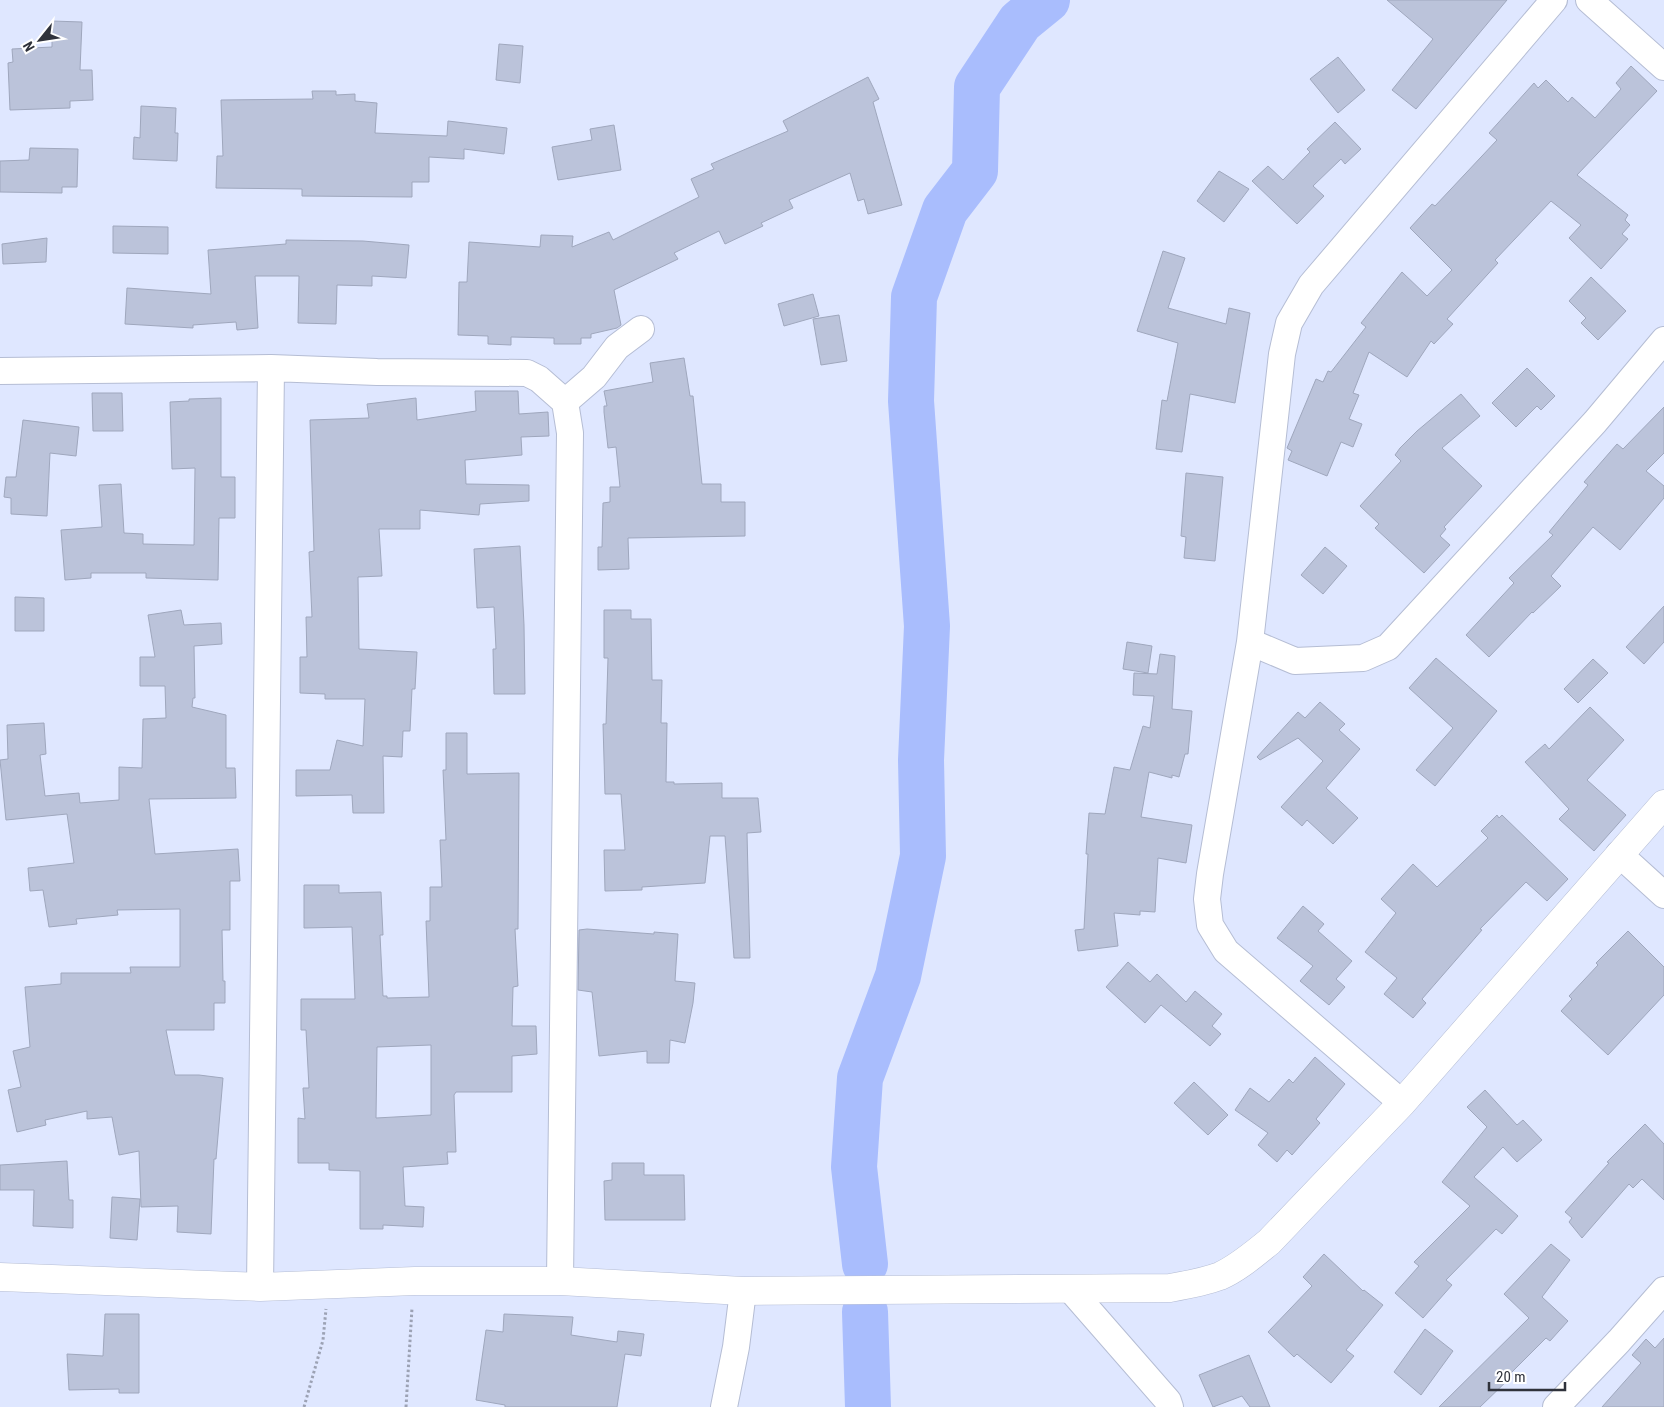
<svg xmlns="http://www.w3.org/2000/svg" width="1664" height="1407" font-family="'Roboto Condensed',sans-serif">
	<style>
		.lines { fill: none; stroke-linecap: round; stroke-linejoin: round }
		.river { stroke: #a9bdfd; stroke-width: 46 }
		.building { fill: #bbc3da; stroke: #9fa7bd; fill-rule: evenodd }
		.minor-casing { stroke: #b5bdd4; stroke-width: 28 }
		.tertiary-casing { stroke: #b5bdd4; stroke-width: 29 }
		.path { stroke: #9ca2b4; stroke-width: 3; stroke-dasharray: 2.5 2.5; stroke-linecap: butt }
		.minor { stroke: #fff; stroke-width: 26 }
		.tertiary { stroke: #fff; stroke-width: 28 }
	</style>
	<rect width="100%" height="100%" fill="#dfe7ff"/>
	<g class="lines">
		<path class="river" d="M 865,1264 L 854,1167 L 860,1078 L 898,976 L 923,856 L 921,760 L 927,626 L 911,401 L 914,297 L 945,210 L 975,171 L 977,87 L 1020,22 L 1047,0
			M 865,1312 L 868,1407"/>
	</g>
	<path class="building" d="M 1387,0 L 1507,0 L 1416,109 L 1392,90 L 1433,39 Z
		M 52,21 L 82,22 L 80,70 L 92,70 L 93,100 L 70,101 L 70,108 L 10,110 L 8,63 L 13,62 L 12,49 L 52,47 Z
		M 499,44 L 523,46 L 520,83 L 496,80 Z
		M 1338,57 L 1365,90 L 1338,113 L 1310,79 Z
		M 1631,66 L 1657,91 L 1577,175 L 1628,215 L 1625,220 L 1630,225 L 1622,234 L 1628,239 L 1601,269 L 1569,238 L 1581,225 L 1551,201 L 1495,260 L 1498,263 L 1447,319 L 1453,324 L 1434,344 L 1431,341 L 1407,377 L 1369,352 L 1353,393 L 1359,395 L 1349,419 L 1362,424 L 1353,447 L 1341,442 L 1327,476 L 1288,460 L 1292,451 L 1287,448 L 1316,379 L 1323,382 L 1328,371 L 1331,372 L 1366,327 L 1361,323 L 1402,272 L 1427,296 L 1452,270 L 1410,228 L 1432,204 L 1435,206 L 1497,140 L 1489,133 L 1534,83 L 1538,88 L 1546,80 L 1568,102 L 1572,97 L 1595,118 L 1621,89 L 1616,83 Z
		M 868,77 L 879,99 L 873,102 L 902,205 L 868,214 L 864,199 L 858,201 L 850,173 L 789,200 L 793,208 L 761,223 L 763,226 L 725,244 L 719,231 L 674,253 L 678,259 L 614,290 L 621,325 L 617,328 L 591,334 L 591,338 L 581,338 L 581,344 L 554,344 L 554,338 L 511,337 L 511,345 L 488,344 L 488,336 L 458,335 L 459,282 L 467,282 L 469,242 L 540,247 L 541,235 L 573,236 L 572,247 L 609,232 L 613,240 L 699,197 L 691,179 L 714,169 L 711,164 L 788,131 L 783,121 Z
		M 312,91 L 336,91 L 336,95 L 355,94 L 355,101 L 377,103 L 375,133 L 447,136 L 448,121 L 507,128 L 504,154 L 464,149 L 464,159 L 429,157 L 429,182 L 412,182 L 412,197 L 302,196 L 302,189 L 216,188 L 217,156 L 223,156 L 221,100 L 313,99 Z
		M 141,106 L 176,108 L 175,133 L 178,133 L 177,161 L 133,159 L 134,137 L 140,138 Z
		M 1335,122 L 1361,149 L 1345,164 L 1341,159 L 1313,186 L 1324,196 L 1297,224 L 1252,181 L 1268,166 L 1283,180 L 1310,152 L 1307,149 Z
		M 614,125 L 621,170 L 558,180 L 552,147 L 592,140 L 590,129 Z
		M 30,148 L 78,149 L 77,187 L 62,187 L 62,193 L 0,192 L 0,161 L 29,160 Z
		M 1219,171 L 1249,189 L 1224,222 L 1197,201 Z
		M 113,226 L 168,227 L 168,254 L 113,253 Z
		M 47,238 L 46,262 L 3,264 L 2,244 Z
		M 286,240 L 363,241 L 409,245 L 406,278 L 372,276 L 372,286 L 337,285 L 336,324 L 298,323 L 299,276 L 255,276 L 258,328 L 237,330 L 236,322 L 193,325 L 193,328 L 125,324 L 127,288 L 211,294 L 208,250 L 286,244 Z
		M 1163,251 L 1185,258 L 1168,308 L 1226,324 L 1229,308 L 1250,313 L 1235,403 L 1190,394 L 1182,452 L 1156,449 L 1162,400 L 1167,401 L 1178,343 L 1137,331 Z
		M 1591,277 L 1626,311 L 1598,340 L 1581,323 L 1586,318 L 1569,301 Z
		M 813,294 L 819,316 L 784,326 L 778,304 Z
		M 839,315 L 847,361 L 821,365 L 813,319 Z
		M 684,358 L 690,396 L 693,396 L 702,484 L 721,484 L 721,502 L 745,502 L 745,536 L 628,538 L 629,569 L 598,570 L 598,547 L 602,547 L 603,503 L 610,502 L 610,487 L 620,487 L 616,447 L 608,448 L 604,412 L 604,406 L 607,406 L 604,391 L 653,382 L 650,363 Z
		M 1527,368 L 1555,396 L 1541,410 L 1537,406 L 1516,427 L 1492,403 Z
		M 475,391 L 518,391 L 519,414 L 548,412 L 549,436 L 521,437 L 522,455 L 465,460 L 466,484 L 529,485 L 529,501 L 480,504 L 479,515 L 420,510 L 420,529 L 379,529 L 382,576 L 358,577 L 359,649 L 417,652 L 415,689 L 412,689 L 410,731 L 403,731 L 402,757 L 383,756 L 384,813 L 353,813 L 352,795 L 296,796 L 296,770 L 330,770 L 337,740 L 363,746 L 365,699 L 325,699 L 325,694 L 300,693 L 300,657 L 307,657 L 306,617 L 312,617 L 309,552 L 314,551 L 310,420 L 369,418 L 367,404 L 416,398 L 417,420 L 476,411 Z
		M 92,393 L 122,393 L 123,431 L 93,431 Z
		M 1461,394 L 1480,416 L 1442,448 L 1482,486 L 1444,527 L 1446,529 L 1440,536 L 1450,545 L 1424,573 L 1375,528 L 1379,524 L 1360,506 L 1401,461 L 1395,455 L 1400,448 L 1417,431 Z
		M 221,398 L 221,477 L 235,477 L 235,518 L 219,518 L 218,580 L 146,578 L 146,573 L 91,573 L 91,578 L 65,580 L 61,530 L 102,527 L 99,485 L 121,484 L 124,533 L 143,534 L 143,544 L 194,545 L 195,468 L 172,469 L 170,402 L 189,401 L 189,399 Z
		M 1664,407 L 1664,453 L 1646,471 L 1664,486 L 1664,498 L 1620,550 L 1593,527 L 1551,576 L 1561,586 L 1533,613 L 1532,612 L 1489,657 L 1466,635 L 1514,583 L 1509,578 L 1553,535 L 1549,532 L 1588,485 L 1584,482 L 1617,444 L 1623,449 Z
		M 23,420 L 79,427 L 76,456 L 50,453 L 47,516 L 11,514 L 11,498 L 4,497 L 6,477 L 16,477 Z
		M 1186,473 L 1223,477 L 1215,561 L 1184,558 L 1186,537 L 1181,536 Z
		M 520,546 L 524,625 L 525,694 L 494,694 L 493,649 L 496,649 L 494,607 L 477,608 L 474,549 Z
		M 1325,547 L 1347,566 L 1323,594 L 1301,575 Z
		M 15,597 L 44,598 L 44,631 L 15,631 Z
		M 1664,606 L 1664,642 L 1644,664 L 1626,647 Z
		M 181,610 L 184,625 L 221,623 L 222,644 L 194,646 L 195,698 L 193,698 L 192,707 L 226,715 L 226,768 L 235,768 L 236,798 L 149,799 L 155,854 L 238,849 L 240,881 L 230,881 L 230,930 L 222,930 L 223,981 L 225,981 L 225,1003 L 214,1003 L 214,1030 L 166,1030 L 175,1075 L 199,1075 L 223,1078 L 216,1159 L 214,1159 L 211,1234 L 177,1232 L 178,1206 L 141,1207 L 139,1151 L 119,1155 L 112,1117 L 87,1119 L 87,1111 L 45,1120 L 46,1125 L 17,1132 L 8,1090 L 21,1087 L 13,1051 L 30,1047 L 25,987 L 61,984 L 61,973 L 131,973 L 130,967 L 180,967 L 180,909 L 117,910 L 118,915 L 76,919 L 77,924 L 49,927 L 43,890 L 30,891 L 28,868 L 74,863 L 67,814 L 6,820 L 0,760 L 8,759 L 7,725 L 44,723 L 46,754 L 40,755 L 45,796 L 79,793 L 80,803 L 119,800 L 119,767 L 142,768 L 143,719 L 166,718 L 165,686 L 140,686 L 140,657 L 155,657 L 148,615 Z
		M 604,610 L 631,610 L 631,619 L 651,619 L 652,680 L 662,680 L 661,723 L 667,723 L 666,782 L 674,782 L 674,784 L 722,783 L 722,798 L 758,798 L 761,832 L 747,833 L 750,958 L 734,958 L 725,836 L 710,836 L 705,883 L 642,887 L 642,890 L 605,891 L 604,850 L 625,850 L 621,794 L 605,794 L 603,724 L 606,724 L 608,658 L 604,658 Z
		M 1127,642 L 1152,646 L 1148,673 L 1123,669 Z
		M 1160,654 L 1175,656 L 1172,709 L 1192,711 L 1188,754 L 1185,754 L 1179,777 L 1172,775 L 1172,778 L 1149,772 L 1141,817 L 1192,825 L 1186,863 L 1158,858 L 1155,912 L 1140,911 L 1140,915 L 1114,913 L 1118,946 L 1078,951 L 1075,930 L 1084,929 L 1088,854 L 1086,854 L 1089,813 L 1105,814 L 1114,767 L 1130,770 L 1143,726 L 1150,728 L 1154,696 L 1133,695 L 1134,673 L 1157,674 Z
		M 1436,658 L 1497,711 L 1435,786 L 1416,770 L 1453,728 L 1409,688 Z
		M 1593,659 L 1608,673 L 1578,703 L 1564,689 Z
		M 1320,702 L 1345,724 L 1339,730 L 1360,749 L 1326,788 L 1358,818 L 1333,844 L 1307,820 L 1302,826 L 1281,807 L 1323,761 L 1298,738 L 1260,760 L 1257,757 L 1298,712 L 1305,718 Z
		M 1590,707 L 1624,740 L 1587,780 L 1626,815 L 1594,851 L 1559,819 L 1569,809 L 1525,762 L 1545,744 L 1549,749 Z
		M 446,733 L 467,733 L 467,774 L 519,773 L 518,929 L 515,929 L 518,986 L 513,987 L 512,1026 L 536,1026 L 537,1054 L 512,1056 L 512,1092 L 456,1092 L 454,1095 L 456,1152 L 447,1152 L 448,1164 L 403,1167 L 405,1206 L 424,1207 L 423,1227 L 383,1225 L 383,1229 L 360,1229 L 360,1171 L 329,1170 L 329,1163 L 298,1163 L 298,1118 L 305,1119 L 303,1088 L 309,1088 L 306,1030 L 301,1030 L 301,999 L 355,999 L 352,927 L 304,928 L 304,885 L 339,885 L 339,893 L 381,892 L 383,935 L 380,935 L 383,996 L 387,996 L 387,998 L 429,997 L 426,921 L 430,921 L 430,887 L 442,887 L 440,840 L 446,840 L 443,770 L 446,770 ZM 431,1045 L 431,1115 L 376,1118 L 377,1047 Z
		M 1497,815 L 1499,818 L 1502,815 L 1568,879 L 1547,901 L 1526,882 L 1480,929 L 1482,930 L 1422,999 L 1426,1003 L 1413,1018 L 1384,994 L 1397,978 L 1365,952 L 1396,913 L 1381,899 L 1413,864 L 1437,887 L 1488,838 L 1481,831 Z
		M 1303,906 L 1324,924 L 1318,931 L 1352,961 L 1336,979 L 1345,987 L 1329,1005 L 1300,981 L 1313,966 L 1277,938 Z
		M 587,929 L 654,934 L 654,932 L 678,934 L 675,981 L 695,983 L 693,1003 L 685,1043 L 670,1040 L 669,1063 L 647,1063 L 647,1051 L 599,1056 L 592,992 L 578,990 L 579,930 Z
		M 1628,931 L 1664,967 L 1664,995 L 1608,1055 L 1561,1011 L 1572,999 L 1569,996 L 1598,965 L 1596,963 Z
		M 1128,962 L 1150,982 L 1157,974 L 1186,1002 L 1195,991 L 1222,1014 L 1212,1026 L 1221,1034 L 1210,1046 L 1161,1005 L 1145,1023 L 1106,987 Z
		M 1315,1057 L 1345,1084 L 1316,1119 L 1320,1123 L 1292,1155 L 1287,1150 L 1277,1162 L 1258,1145 L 1268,1133 L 1235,1110 L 1250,1088 L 1269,1102 L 1289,1079 L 1293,1083 Z
		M 1194,1082 L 1228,1115 L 1208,1135 L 1174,1103 Z
		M 1485,1090 L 1517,1125 L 1523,1120 L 1542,1140 L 1517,1162 L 1503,1147 L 1474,1177 L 1518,1216 L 1502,1234 L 1496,1229 L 1446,1280 L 1452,1285 L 1423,1318 L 1395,1293 L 1419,1266 L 1414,1262 L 1470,1206 L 1442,1182 L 1487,1127 L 1467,1107 Z
		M 1645,1124 L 1664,1144 L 1664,1200 L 1642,1179 L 1633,1188 L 1629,1184 L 1582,1238 L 1569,1222 L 1572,1218 L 1565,1212 L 1609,1163 L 1607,1162 Z
		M 67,1161 L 69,1200 L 73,1200 L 73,1228 L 33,1226 L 34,1190 L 0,1190 L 0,1165 Z
		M 612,1163 L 644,1163 L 644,1175 L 684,1175 L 685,1220 L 605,1220 L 604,1181 L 612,1180 Z
		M 112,1197 L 140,1199 L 137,1240 L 110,1238 Z
		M 1551,1244 L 1570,1260 L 1542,1297 L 1568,1321 L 1550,1341 L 1546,1338 L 1510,1374 L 1512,1376 L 1480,1407 L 1439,1407 L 1529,1318 L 1504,1294 Z
		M 1324,1254 L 1363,1291 L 1364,1290 L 1383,1305 L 1346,1350 L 1354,1356 L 1331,1383 L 1297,1354 L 1294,1357 L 1268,1332 L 1312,1286 L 1303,1277 Z
		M 105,1314 L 139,1314 L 139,1393 L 119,1393 L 119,1389 L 69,1390 L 67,1354 L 103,1356 Z
		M 504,1314 L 573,1317 L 571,1335 L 617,1342 L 618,1331 L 644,1334 L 641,1356 L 625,1354 L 617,1407 L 505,1407 L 505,1405 L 476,1400 L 486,1330 L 503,1332 Z
		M 1425,1329 L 1453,1351 L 1421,1395 L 1394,1372 Z
		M 1664,1338 L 1664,1407 L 1602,1407 L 1641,1363 L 1632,1355 L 1646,1339 L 1655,1348 Z
		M 1249,1355 L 1270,1407 L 1250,1407 L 1242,1396 L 1213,1407 L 1199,1375 Z"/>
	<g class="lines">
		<defs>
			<path id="minor" d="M 1589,0 L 1664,67
				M 0,371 L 271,368 L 377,372 L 527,373 L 539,379 L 565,402 L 570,433 L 560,1281
				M 565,402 L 594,377 L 617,347 L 641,329
				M 1250,642 L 1295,661 L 1363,658 L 1388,647 L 1595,422 L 1664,340
				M 1619,854 L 1664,895
				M 1402,1103 L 1226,951 L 1210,925 L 1207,899 L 1210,874 L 1250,642 L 1282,354 L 1289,323 L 1311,285 L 1554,0
				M 260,1287 L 271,368
				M 1071,1290 L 1168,1401 L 1170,1407
				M 724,1407 L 736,1347 L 743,1291
				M 1556,1407 L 1619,1341 L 1664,1290"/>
			<path id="tertiary" d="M 0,1277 L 260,1287 L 415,1281 L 560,1281 L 743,1291 L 1170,1288 C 1187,1285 1204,1282 1220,1276 C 1238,1268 1254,1254 1269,1242 L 1402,1103 L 1664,804"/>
		</defs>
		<use href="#minor" class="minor-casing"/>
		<use href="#tertiary" class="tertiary-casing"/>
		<path class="path" d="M 304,1407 L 323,1340 L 326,1309
			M 406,1407 L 412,1308"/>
		<use href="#minor" class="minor"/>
		<use href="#tertiary" class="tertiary"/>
	</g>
	<g transform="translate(40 40) rotate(240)" stroke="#ffffff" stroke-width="4" paint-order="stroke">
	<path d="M0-4L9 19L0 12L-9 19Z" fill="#2f323b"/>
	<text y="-8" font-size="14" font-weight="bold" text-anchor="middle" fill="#2f323b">N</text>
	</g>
	<path d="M1489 1382v8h76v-8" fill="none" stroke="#2f323b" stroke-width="2.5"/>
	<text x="1496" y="1382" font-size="15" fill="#2f323b" stroke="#ffffff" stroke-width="4" paint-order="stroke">20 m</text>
</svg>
